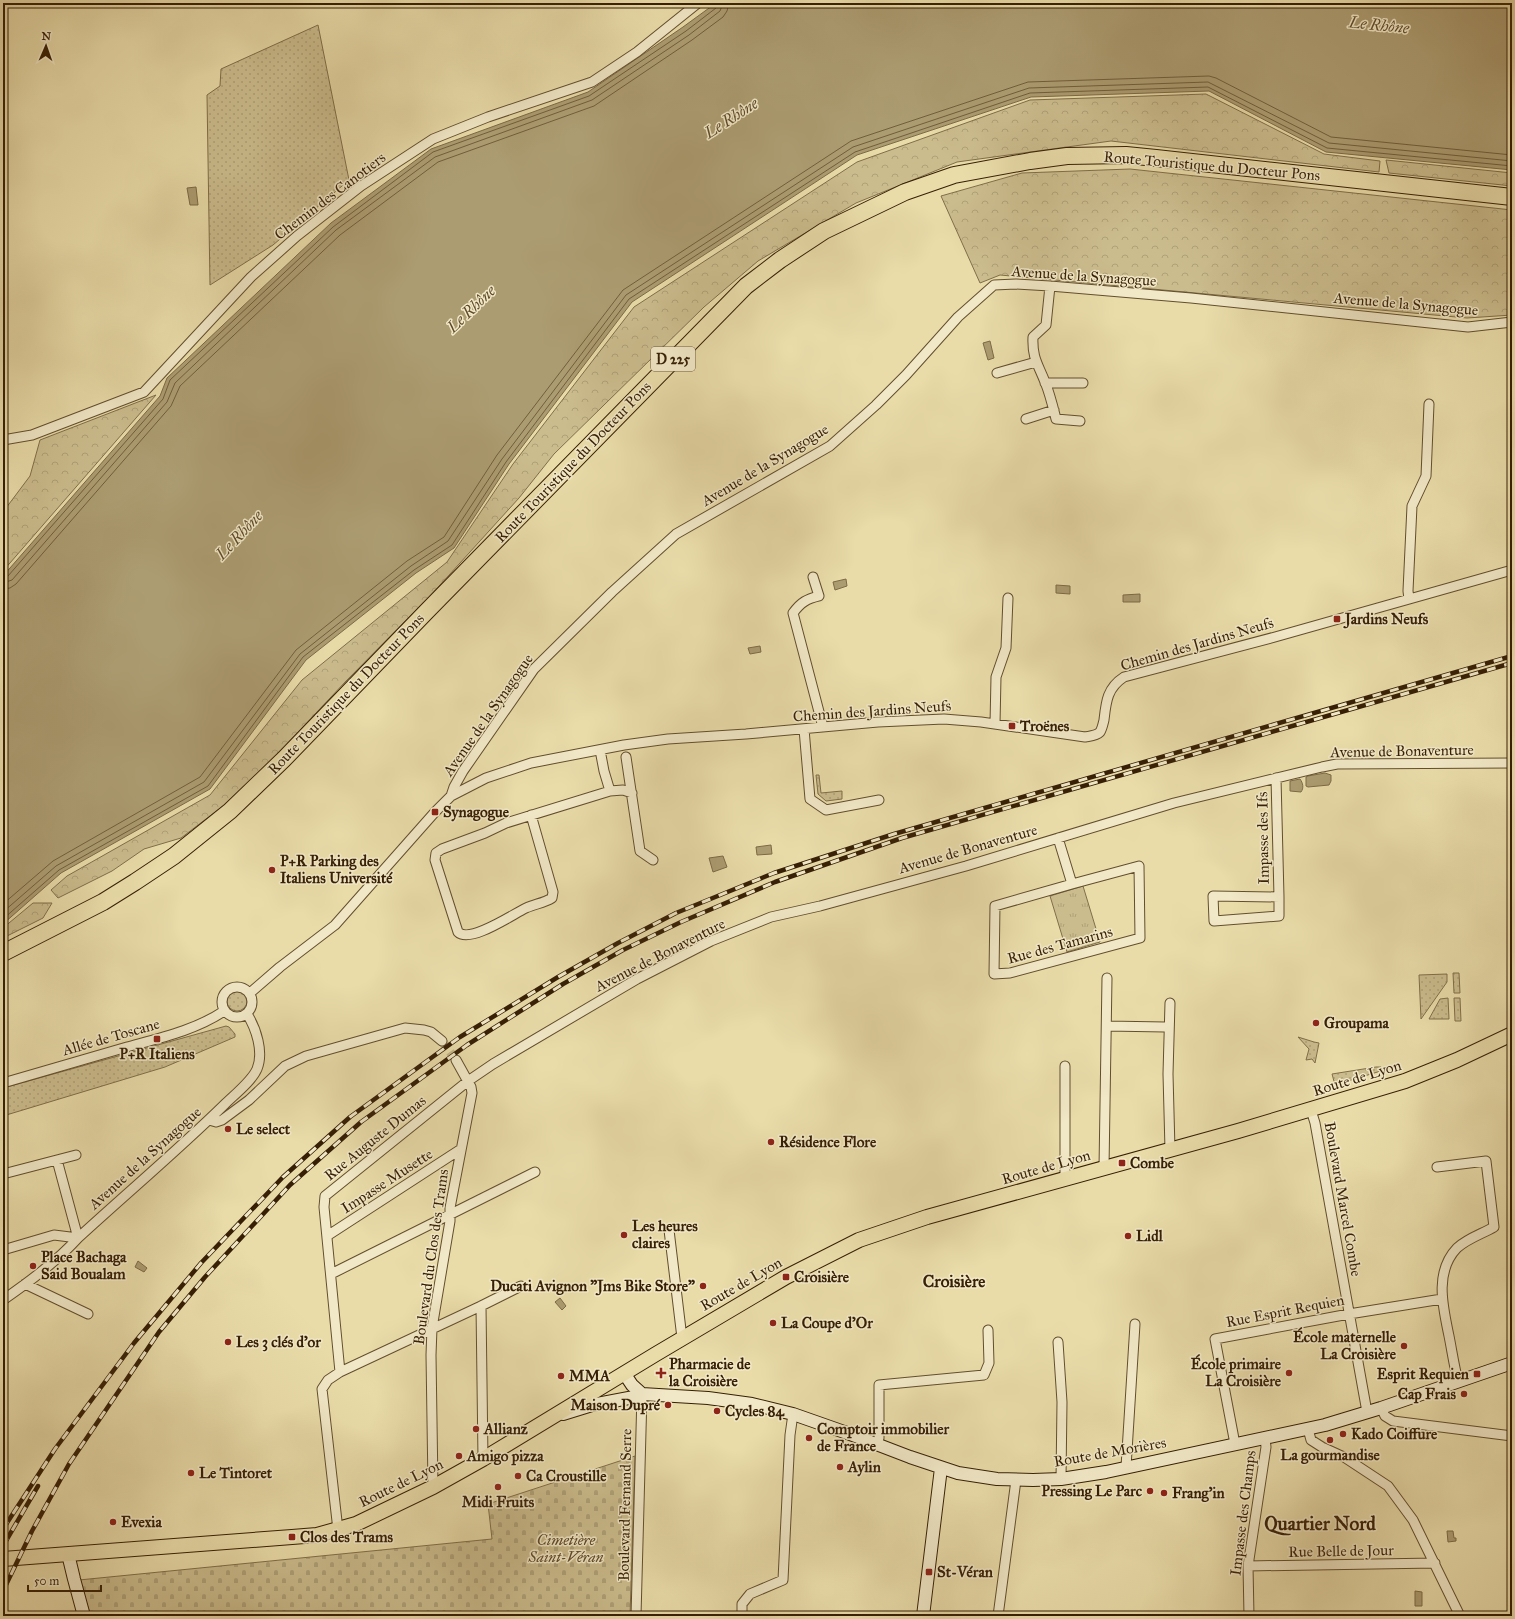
<svg xmlns="http://www.w3.org/2000/svg" width="1515" height="1619" font-family="'IM FELL Great Primer',serif">
	<style>
		.grass { fill: url(#grass-dots); stroke: #806e49 }
		.forest { fill: url(#forest-crowns); stroke: #806e49 }
		.cemetery { fill: url(#cemetery-stones); stroke: #806e49 }
		.park { fill: url(#park-tufts); stroke: #806e49 }
		.water { fill: #ac9c71; stroke: #7d6a46 }
		.lines { fill: none; stroke-linecap: round; stroke-linejoin: round }
		.shore { stroke: #715e3b; stroke-width: 1 }
		.street-tunnel { stroke: #c5b688; stroke-width: 9; stroke-dasharray: 9 4.5; stroke-linecap: butt }
		.street-casing { stroke: #634e2e; stroke-width: 11 }
		.secondary-casing { stroke: #361f05; stroke-width: 14 }
		.primary-casing { stroke: #361f05; stroke-width: 16 }
		.highway-casing { stroke: #361f05; stroke-width: 18 }
		.street { stroke: #f1e8c7; stroke-width: 9 }
		.secondary { stroke: #f1e8c7; stroke-width: 12 }
		.primary { stroke: #e9dca9; stroke-width: 14 }
		.highway { stroke: #e9dca9; stroke-width: 16 }
		.rail-casing { stroke: #361f05; stroke-width: 4.5 }
		.rail { stroke: #f1e8c7; stroke-width: 3; stroke-dasharray: 9; stroke-linecap: butt }
		.poi-dot { fill: #8f2418; stroke: #f1e8c7; stroke-width: 1.5 }
		.labels { text-anchor: middle; dominant-baseline: central; stroke-width: 3; stroke-linejoin: round; paint-order: stroke }
		.shield { fill: #f1e8c7; stroke: #6e5b3f; stroke-width: 1 }
		.shield-label { font-size: 14px; font-weight: bold; fill: #361f05 }
		.street-label { font-size: 15px; fill: #361f05; stroke: #f1e8c7 }
		.poi-label { font-size: 15px; font-weight: bold; fill: #361f05; stroke: #f1e8c7; text-anchor: start }
		.park-label { font-size: 15px; font-style: italic; fill: #5b4627; stroke: #f1e8c7 }
		.water-label { font-size: 16px; font-style: italic; fill: #5f4b2b; stroke: #f1e8c7 }
		.quarter-label { font-size: 17px; font-weight: bold; fill: #361f05; stroke: #f1e8c7 }
		.district-label { font-size: 19px; font-weight: bold; fill: #361f05; stroke: #f1e8c7 }
	</style>
	<defs>
		<pattern id="grass-dots" width="8" height="8" patternUnits="userSpaceOnUse"><rect width="8" height="8" fill="#cbbc8d"/><path d="M2 2h.1M6 6h.1" fill="none" stroke="#afa178" stroke-width="1.8" stroke-linecap="round"/></pattern>
		<pattern id="forest-crowns" width="20" height="18" patternUnits="userSpaceOnUse"><rect width="20" height="18" fill="#cbbc8d"/><path d="M2 6a3 3 0 1 1 6 0M12 15a3 3 0 1 1 6 0" fill="none" stroke="#afa178"/></pattern>
		<pattern id="cemetery-stones" width="16" height="16" patternUnits="userSpaceOnUse"><rect width="16" height="16" fill="#cbbc8d"/><path d="M2 7V4a2 2 0 0 1 4 0v3zM10 15v-3a2 2 0 0 1 4 0v3z" fill="#afa178"/></pattern>
		<pattern id="park-tufts" width="24" height="20" patternUnits="userSpaceOnUse"><rect width="24" height="20" fill="#cbbc8d"/><path d="M3 7l-1-3M5 7V3M7 7l1-3M15 17l-1-3M17 17v-4M19 17l1-3" fill="none" stroke="#afa178"/></pattern>
	</defs>
	<rect width="100%" height="100%" fill="#e9dca9"/>
	<filter id="stains"><feTurbulence type="fractalNoise" baseFrequency=".005" numOctaves="4"/><feColorMatrix values="0 0 0 0 .2 0 0 0 0 .09 0 0 0 0 .02 0 0 0 .5 -.17"/></filter>
	<radialGradient id="worn" r=".72"><stop offset=".6" stop-color="#630" stop-opacity="0"/><stop offset="1" stop-color="#630" stop-opacity=".3"/></radialGradient>
	<path class="grass" d="M 318,25 L 349,180 L 273,245 L 210,285 L 207,95 L 220,86 L 221,69 Z
		M 816,775 L 819,775 L 821,793 L 842,791 L 842,799 L 826,801 L 818,794 Z
		M 1453,973 L 1459,973 L 1460,993 L 1454,993 Z
		M 1447,974 L 1447,982 L 1421,1019 L 1419,975 Z
		M227 1001a10 10 0 1 1 20 0a10 10 0 1 1-20 0Z
		M 1448,998 L 1449,1019 L 1429,1019 L 1440,999 Z
		M 1454,998 L 1460,998 L 1461,1021 L 1455,1021 Z
		M 226,1026 L 229,1027 L 235,1034 L 235,1037 L 165,1067 L 3,1116 L 3,1088 Z
		M 1298,1037 L 1314,1042 L 1319,1043 L 1315,1063 L 1312,1059 L 1306,1060 L 1309,1049 Z
		M 1376,1067 L 1381,1067 L 1384,1070 L 1335,1085 L 1332,1074 Z"/>
	<path class="forest" d="M 1206,94 L 1324,154 L 1380,161 L 1379,172 L 1111,141 L 957,162 L 856,203 L 758,261 L 704,307 L 554,454 L 519,498 L 430,596 L 345,682 L 244,790 L 181,838 L 144,849 L 112,871 L 58,898 L 51,890 L 67,876 L 210,795 L 302,680 L 447,562 L 513,464 L 634,307 L 857,162 L 1030,100 Z
		M 1386,160 L 1512,173 L 1512,186 L 1389,173 Z
		M 1130,169 L 1512,210 L 1512,315 L 1467,318 L 1000,275 L 980,283 L 941,196 L 1022,173 Z
		M 156,395 L 3,571 L 3,512 L 30,476 L 40,440 Z
		M 33,903 L 52,903 L 43,918 L 3,938 L 3,928 Z"/>
	<path class="cemetery" d="M 635,1456 L 630,1616 L 91,1616 L 79,1580 L 492,1539 L 488,1504 Z"/>
	<path class="park" d="M 1083,886 L 1100,942 L 1067,952 L 1050,896 Z"/>
	<path class="water" d="M 716,3 L 1512,3 L 1512,170 L 1326,152 L 1209,91 L 1031,97 L 857,155 L 632,302 L 509,464 L 454,548 L 416,573 L 306,660 L 210,789 L 61,873 L 3,924 L 3,576 L 160,396 L 167,378 L 331,223 L 431,149 L 588,92 L 683,27 Z
		M 196,187 L 198,205 L 190,205 L 187,188 Z
		M 990,341 L 994,358 L 988,360 L 983,343 Z
		M 846,579 L 847,586 L 835,590 L 833,582 Z
		M 1056,585 L 1070,586 L 1070,594 L 1056,593 Z
		M 1140,594 L 1140,602 L 1123,602 L 1123,595 Z
		M 760,646 L 761,652 L 750,654 L 748,648 Z
		M 1325,773 L 1331,775 L 1331,781 L 1329,785 L 1308,787 L 1306,786 L 1306,777 L 1308,776 Z
		M 1300,779 C 1303,783 1304,788 1301,792 L 1290,791 L 1290,781 Z
		M 771,845 L 772,854 L 757,855 L 756,847 Z
		M 723,856 L 727,867 L 713,872 L 709,858 Z
		M 138,1261 L 147,1268 L 144,1272 L 135,1267 Z
		M 560,1298 L 566,1306 L 562,1310 L 555,1302 Z
		M 1447,1531 L 1453,1531 L 1454,1538 L 1456,1538 L 1456,1541 L 1448,1542 Z
		M 1415,1591 L 1422,1592 L 1422,1606 L 1415,1606 Z"/>
	<g class="lines">
		<path class="shore" d="M 3,578 L 8,576 L 163,399 L 170,380 L 333,227 L 433,152 L 589,96 L 686,31 L 716,8 L 718,3
			M 3,583 L 12,580 L 167,402 L 175,383 L 336,230 L 435,157 L 592,100 L 689,35 L 720,11 L 723,3
			M 3,589 L 10,588 L 16,584 L 171,406 L 180,386 L 340,235 L 438,162 L 594,106 L 692,40 L 723,17 L 727,11 L 729,3
			M 3,904 L 53,861 L 200,777 L 296,650 L 407,561 L 444,537 L 497,455 L 623,290 L 851,141 L 1028,82 L 1209,76 L 1216,78 L 1331,137 L 1512,155
			M 3,912 L 56,866 L 204,782 L 300,654 L 411,566 L 448,541 L 502,459 L 626,295 L 853,147 L 1029,88 L 1208,82 L 1329,143 L 1512,161
			M 3,919 L 59,870 L 208,786 L 303,657 L 414,570 L 452,545 L 506,462 L 629,299 L 855,152 L 1030,93 L 1208,87 L 1327,148 L 1512,166"/>
		<path class="street-tunnel" d="M 442,1041 L 456,1060"/>
		<defs>
			<path id="street" d="M 1050,286 L 1046,325 L 1033,337 C 1032,358 1038,364 1045,382 C 1050,394 1053,407 1056,419 L 1080,421
				M 997,373 L 1036,362
				M 1045,383 L 1083,383
				M 1026,419 L 1054,410
				M 3,440 L 32,435 L 144,392 L 251,277 L 297,236 L 361,186 L 433,139 L 488,117 L 592,82 L 637,52 L 698,3
				M 813,577 L 819,596 C 807,599 801,602 793,613 L 823,727
				M 1409,599 L 1408,591 L 1412,506 L 1426,476 L 1429,404
				M 995,724 L 996,677 L 1006,648 L 1008,598
				M 804,729 L 810,799 L 826,810 L 879,800
				M 600,750 L 604,771 L 610,791
				M 626,757 L 640,851 L 653,860
				M 1276,778 L 1279,897 L 1279,916 L 1214,921 L 1213,896 L 1279,897
				M 451,796 L 486,778 L 531,763 L 624,745 L 668,739 L 746,734 L 878,722 L 944,719 L 981,722 L 1085,737 C 1090,736 1096,736 1100,732 C 1102,729 1103,724 1104,720 C 1106,702 1107,688 1124,677 L 1275,637 L 1512,570
				M 531,815 L 553,892 L 552,898 C 544,903 535,904 526,908 C 513,914 470,944 458,932 L 435,860 L 436,853 L 442,849 L 485,833 L 506,823 L 610,791 L 623,790 L 632,793
				M 1058,838 L 1072,884 L 1139,866 L 1140,938 L 1010,973 L 994,974 L 995,906 L 1072,884
				M222 1002a15 15 0 1 1 30 0a15 15 0 1 1-30 0Z
				M 250,993 L 280,967 L 335,925 L 435,812 L 451,796 L 454,787 L 463,771 L 534,669 L 612,592 L 676,534 L 830,446 L 876,405 L 906,375 L 958,317 L 994,285 L 1016,284 L 1050,286 L 1191,298 L 1468,327 L 1512,322
				M 1170,1003 L 1168,1074 L 1170,1150
				M 1107,1026 L 1165,1027
				M 1065,1066 L 1065,1179
				M 3,1083 C 44,1071 86,1059 127,1047 C 160,1038 196,1030 224,1011
				M 1311,1110 L 1315,1123 L 1367,1412
				M 209,1120 L 216,1122 L 222,1120 L 249,1100 L 285,1066 L 306,1056 L 405,1028 L 424,1030 L 431,1032 L 442,1041
				M 1437,1167 L 1486,1161 L 1494,1227 C 1482,1234 1468,1238 1457,1248 C 1434,1272 1443,1307 1449,1336 C 1452,1351 1454,1366 1458,1381
				M 1104,1168 L 1107,978
				M 3,1174 L 76,1155
				M 669,1230 L 682,1338
				M 327,1236 L 461,1149
				M 3,1250 L 54,1235 L 78,1238 L 57,1160
				M 331,1274 L 535,1172
				M 25,1284 L 88,1314
				M 3,1300 C 30,1281 56,1262 78,1238 C 127,1193 177,1151 224,1105 C 234,1095 252,1081 257,1069 C 264,1052 256,1028 247,1014
				M 481,1306 L 483,1459
				M 1058,1342 L 1062,1402 L 1061,1479
				M 340,1372 L 324,1207 L 325,1196 L 468,1081 L 493,1064 L 637,979 L 711,941 L 771,917 L 820,906 L 966,866 L 1174,803 L 1322,767 L 1337,764 L 1512,763
				M 1381,1408 L 1385,1416 L 1393,1421 L 1512,1436
				M 1308,1429 L 1311,1440 L 1322,1447 L 1344,1457 L 1388,1486 L 1413,1520 L 1460,1616
				M 1235,1444 L 1215,1339 L 1349,1314 L 1442,1299
				M 877,1445 L 879,1438 L 879,1385 L 984,1375 L 989,1363 L 988,1330
				M 1126,1467 L 1135,1324
				M 433,1487 L 431,1355 L 432,1328 L 450,1221 L 450,1208 L 472,1093 L 471,1087 L 456,1060
				M 338,1530 L 322,1389 L 328,1380 L 340,1372 L 481,1306 L 521,1286
				M 1248,1566 L 1435,1563
				M 636,1616 L 642,1394
				M 742,1616 L 742,1604 L 750,1594 L 783,1580 L 790,1435 L 793,1414
				M 998,1616 L 1016,1480
				M 1249,1616 L 1248,1566 L 1266,1447 L 1265,1438"/>
			<path id="secondary" d="M 624,1373 L 632,1385 L 642,1394
				M 563,1414 L 592,1405 L 634,1397 L 642,1394 L 708,1398 L 752,1404 L 793,1414 L 850,1434 L 910,1457 L 958,1473 L 997,1479 L 1033,1480 L 1061,1479 L 1106,1472 L 1325,1425 L 1381,1408 L 1512,1363
				M 68,1554 L 74,1579 L 84,1616
				M 923,1616 L 941,1468"/>
			<path id="primary" d="M 3,1559 L 292,1537 L 317,1535 L 356,1524 L 433,1487 L 483,1459 L 656,1354 L 786,1277 L 859,1240 L 927,1217 L 1238,1131 L 1405,1081 L 1457,1060 L 1512,1034"/>
			<path id="highway" d="M 3,953 L 103,902 L 135,882 L 174,856 L 230,811 L 284,759 L 426,612 L 746,286 L 780,260 L 824,231 L 905,192 L 954,175 L 1030,161 L 1067,156 L 1126,155 L 1156,158 L 1512,197"/>
		</defs>
		<use href="#street" class="street-casing"/>
		<use href="#secondary" class="secondary-casing"/>
		<use href="#primary" class="primary-casing"/>
		<use href="#highway" class="highway-casing"/>
		<use href="#street" class="street"/>
		<use href="#secondary" class="secondary"/>
		<use href="#primary" class="primary"/>
		<use href="#highway" class="highway"/>
		<defs>
			<path id="rail" d="M 3,1529 L 55,1449 L 134,1343 L 201,1263 L 283,1177 L 350,1117 L 460,1037 L 558,977 L 618,943 L 676,913 L 774,873 L 894,834 L 1512,656
				M 3,1546 L 38,1486
				M 3,1591 L 32,1531 L 69,1464 L 159,1332 L 205,1277 L 290,1185 L 361,1122 L 467,1045 L 563,984 L 623,950 L 681,922 L 775,882 L 902,838 L 1512,663"/>
		</defs>
		<use href="#rail" class="rail-casing"/>
		<use href="#rail" class="rail"/>
	</g>
	<g class="poi-dot">
		<rect x="1333" y="615" width="8" height="8" rx="2"/>
		<rect x="1008" y="722" width="8" height="8" rx="2"/>
		<rect x="431" y="808" width="8" height="8" rx="2"/>
		<circle cx="272" cy="870" r="4"/>
		<circle cx="1316" cy="1023" r="4"/>
		<rect x="153" y="1035" width="8" height="8" rx="2"/>
		<circle cx="228" cy="1129" r="4"/>
		<circle cx="771" cy="1142" r="4"/>
		<rect x="1118" y="1159" width="8" height="8" rx="2"/>
		<circle cx="624" cy="1235" r="4"/>
		<circle cx="1128" cy="1236" r="4"/>
		<circle cx="33" cy="1266" r="4"/>
		<rect x="782" y="1273" width="8" height="8" rx="2"/>
		<circle cx="703" cy="1286" r="4"/>
		<circle cx="773" cy="1323" r="4"/>
		<circle cx="228" cy="1342" r="4"/>
		<circle cx="1404" cy="1346" r="4"/>
		<path d="M659 1367h4v4h4v4h-4v4h-4v-4h-4v-4h4z"/>
		<circle cx="1289" cy="1373" r="4"/>
		<rect x="1473" y="1370" width="8" height="8" rx="2"/>
		<circle cx="561" cy="1376" r="4"/>
		<circle cx="1464" cy="1394" r="4"/>
		<circle cx="668" cy="1405" r="4"/>
		<circle cx="717" cy="1411" r="4"/>
		<circle cx="476" cy="1429" r="4"/>
		<circle cx="1343" cy="1434" r="4"/>
		<circle cx="809" cy="1438" r="4"/>
		<circle cx="1330" cy="1440" r="4"/>
		<circle cx="459" cy="1456" r="4"/>
		<circle cx="840" cy="1467" r="4"/>
		<circle cx="191" cy="1473" r="4"/>
		<circle cx="518" cy="1476" r="4"/>
		<circle cx="498" cy="1487" r="4"/>
		<circle cx="1150" cy="1491" r="4"/>
		<circle cx="1164" cy="1493" r="4"/>
		<circle cx="113" cy="1522" r="4"/>
		<rect x="288" y="1533" width="8" height="8" rx="2"/>
		<rect x="925" y="1568" width="8" height="8" rx="2"/>
	</g>
	<g class="labels">
		<rect class="shield" x="651" y="347" width="44" height="24" rx="3"/>
		<g class="shield-label">
			<text x="673" y="359">D 225</text>
		</g>
		<g class="street-label">
			<text transform="translate(1212 166) rotate(5)">Route Touristique du Docteur Pons</text>
			<text transform="translate(330 196) rotate(-37)">Chemin des Canotiers</text>
			<text transform="translate(1084 276) rotate(4)">Avenue de la Synagogue</text>
			<text transform="translate(1406 304) rotate(5)">Avenue de la Synagogue</text>
			<text transform="translate(573 462) rotate(-46)">Route Touristique du Docteur Pons</text>
			<text transform="translate(765 465) rotate(-31)">Avenue de la Synagogue</text>
			<text transform="translate(1197 644) rotate(-16)">Chemin des Jardins Neufs</text>
			<text transform="translate(346 694) rotate(-46)">Route Touristique du Docteur Pons</text>
			<text transform="translate(872 711) rotate(-4)">Chemin des Jardins Neufs</text>
			<text transform="translate(488 715) rotate(-55)">Avenue de la Synagogue</text>
			<text transform="translate(1402 751) rotate(-1)">Avenue de Bonaventure</text>
			<text transform="translate(1263 838) rotate(-91)">Impasse des Ifs</text>
			<text transform="translate(968 849) rotate(-16)">Avenue de Bonaventure</text>
			<text transform="translate(1060 945) rotate(-15)">Rue des Tamarins</text>
			<text transform="translate(660 955) rotate(-27)">Avenue de Bonaventure</text>
			<text transform="translate(111 1037) rotate(-16)">Allée de Toscane</text>
			<text transform="translate(1357 1078) rotate(-17)">Route de Lyon</text>
			<text transform="translate(375 1138) rotate(-39)">Rue Auguste Dumas</text>
			<text transform="translate(145 1158) rotate(-42)">Avenue de la Synagogue</text>
			<text transform="translate(1046 1167) rotate(-16)">Route de Lyon</text>
			<text transform="translate(387 1181) rotate(-33)">Impasse Musette</text>
			<text transform="translate(1343 1199) rotate(80)">Boulevard Marcel Combe</text>
			<text transform="translate(431 1257) rotate(-82)">Boulevard du Clos des Trams</text>
			<text transform="translate(741 1284) rotate(-30)">Route de Lyon</text>
			<text transform="translate(1285 1311) rotate(-11)">Rue Esprit Requien</text>
			<text transform="translate(1110 1452) rotate(-10)">Route de Morières</text>
			<text transform="translate(401 1483) rotate(-26)">Route de Lyon</text>
			<text transform="translate(625 1505) rotate(-89)">Boulevard Fernand Serre</text>
			<text transform="translate(1243 1513) rotate(-83)">Impasse des Champs</text>
			<text transform="translate(1341 1551) rotate(-1)">Rue Belle de Jour</text>
		</g>
		<g class="poi-label">
			<text x="1345" y="619">Jardins Neufs</text>
			<text x="1020" y="726">Troënes</text>
			<text x="443" y="812">Synagogue</text>
			<text x="280" y="861">P+R Parking des<tspan x="280" dy="17">Italiens Université</tspan></text>
			<text x="1324" y="1023">Groupama</text>
			<text x="157" y="1054" text-anchor="middle">P+R Italiens</text>
			<text x="236" y="1129">Le select</text>
			<text x="779" y="1142">Résidence Flore</text>
			<text x="1130" y="1163">Combe</text>
			<text x="632" y="1226">Les heures<tspan x="632" dy="17">claires</tspan></text>
			<text x="1136" y="1236">Lidl</text>
			<text x="41" y="1257">Place Bachaga<tspan x="41" dy="17">Said Boualam</tspan></text>
			<text x="794" y="1277">Croisière</text>
			<text x="695" y="1286" text-anchor="end">Ducati Avignon "Jms Bike Store"</text>
			<text x="781" y="1323">La Coupe d'Or</text>
			<text x="1396" y="1337" text-anchor="end">École maternelle<tspan x="1396" dy="17">La Croisière</tspan></text>
			<text x="236" y="1342">Les 3 clés d'or</text>
			<text x="669" y="1364">Pharmacie de<tspan x="669" dy="17">la Croisière</tspan></text>
			<text x="1281" y="1364" text-anchor="end">École primaire<tspan x="1281" dy="17">La Croisière</tspan></text>
			<text x="1469" y="1374" text-anchor="end">Esprit Requien</text>
			<text x="569" y="1376">MMA</text>
			<text x="1456" y="1394" text-anchor="end">Cap Frais</text>
			<text x="660" y="1405" text-anchor="end">Maison Dupré</text>
			<text x="725" y="1411">Cycles 84</text>
			<text x="484" y="1429">Allianz</text>
			<text x="817" y="1429">Comptoir immobilier<tspan x="817" dy="17">de France</tspan></text>
			<text x="1351" y="1434">Kado Coiffure</text>
			<text x="1330" y="1455" text-anchor="middle">La gourmandise</text>
			<text x="467" y="1456">Amigo pizza</text>
			<text x="848" y="1467">Aylin</text>
			<text x="199" y="1473">Le Tintoret</text>
			<text x="526" y="1476">Ca Croustille</text>
			<text x="1142" y="1491" text-anchor="end">Pressing Le Parc</text>
			<text x="1172" y="1493">Frang'in</text>
			<text x="498" y="1502" text-anchor="middle">Midi Fruits</text>
			<text x="121" y="1522">Evexia</text>
			<text x="300" y="1537">Clos des Trams</text>
			<text x="937" y="1572">St-Véran</text>
		</g>
		<g class="park-label">
			<text x="566" y="1540">Cimetière<tspan x="566" dy="17">Saint-Véran</tspan></text>
		</g>
		<g class="water-label">
			<text transform="translate(1379 25) rotate(6)">Le Rhône</text>
			<text transform="translate(731 118) rotate(-33)">Le Rhône</text>
			<text transform="translate(471 309) rotate(-44)">Le Rhône</text>
			<text transform="translate(239 535) rotate(-47)">Le Rhône</text>
		</g>
		<g class="quarter-label">
			<text x="954" y="1281">Croisière</text>
		</g>
		<g class="district-label">
			<text x="1320" y="1523">Quartier Nord</text>
		</g>
	</g>
	<rect width="1515" height="1619" fill="none" stroke="#e9dca9" stroke-width="16"/>
	<rect x="4" y="4" width="1507" height="1611" fill="none" stroke="#361f05" stroke-width="2"/>
	<rect x="8" y="8" width="1499" height="1603" fill="none" stroke="#361f05"/>
	<g transform="translate(46 46) rotate(2)" stroke="#f1e8c7" stroke-width="3" paint-order="stroke">
	<path d="M0-3L7 15L0 10L-7 15Z" fill="#361f05"/>
	<text y="-6" font-size="11" font-weight="bold" text-anchor="middle" fill="#361f05">N</text>
	</g>
	<path d="M28 1585v6h73v-6" fill="none" stroke="#361f05" stroke-width="2"/>
	<text x="34" y="1585" font-size="12" fill="#361f05" stroke="#f1e8c7" stroke-width="3" paint-order="stroke">50 m</text>
	<rect width="100%" height="100%" filter="url(#stains)"/>
	<rect width="100%" height="100%" fill="url(#worn)"/>
</svg>
